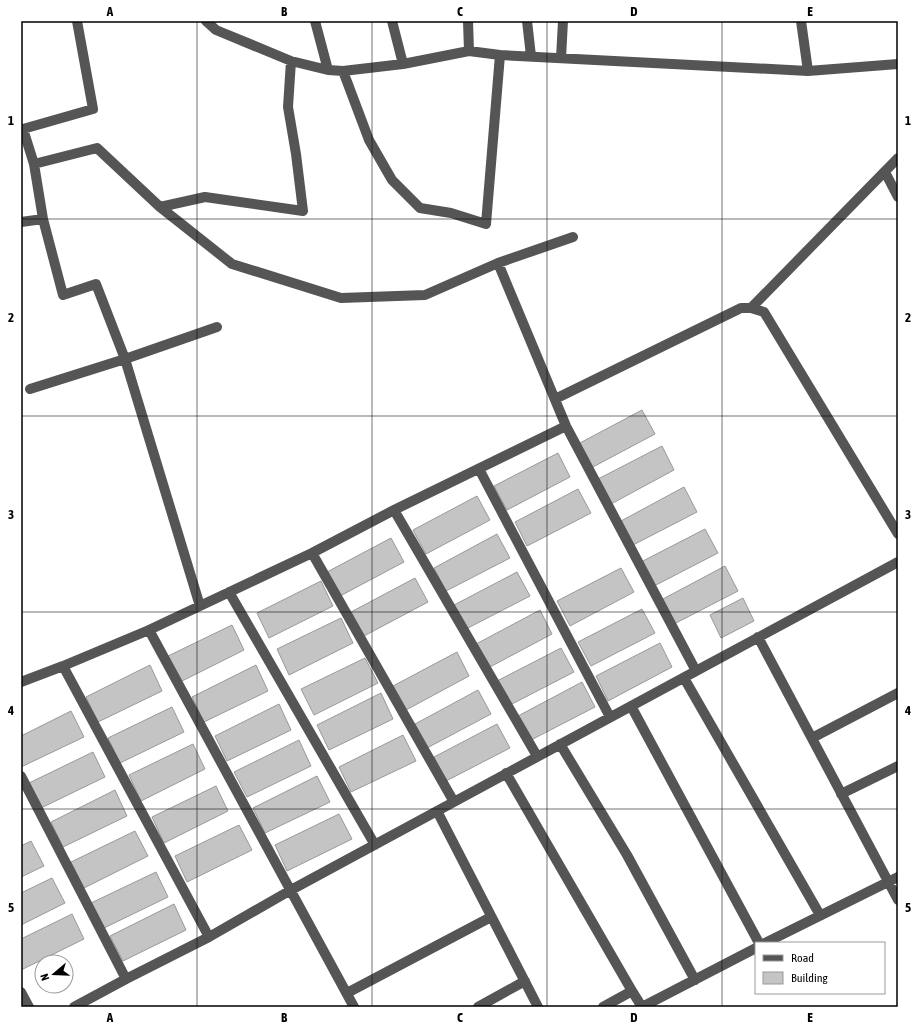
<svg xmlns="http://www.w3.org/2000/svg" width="919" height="1028" font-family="'Asap Condensed',sans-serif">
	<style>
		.building { fill: #c4c4c4; stroke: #999 }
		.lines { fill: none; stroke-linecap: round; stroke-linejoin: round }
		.minor { stroke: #555; stroke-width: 10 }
		.grid { fill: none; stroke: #000; stroke-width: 1; stroke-opacity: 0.55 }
		.neatline { fill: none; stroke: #000; stroke-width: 1.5 }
		.grid-label { font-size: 13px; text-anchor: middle; font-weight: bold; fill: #000 }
	</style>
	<rect width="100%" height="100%" fill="#fff"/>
	<path class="building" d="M 642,410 L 655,434 L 591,468 L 578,444 Z
		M 662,446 L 674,470 L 611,504 L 598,479 Z
		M 558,453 L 570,477 L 507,510 L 494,486 Z
		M 684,487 L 697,512 L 633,545 L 621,521 Z
		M 578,489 L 591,513 L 527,546 L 515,522 Z
		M 477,496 L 490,520 L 426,554 L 413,530 Z
		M 705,529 L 718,553 L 654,586 L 641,562 Z
		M 497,534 L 510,558 L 446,591 L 434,568 Z
		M 391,538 L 404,562 L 340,596 L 327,572 Z
		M 725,566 L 738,591 L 674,624 L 661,600 Z
		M 621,568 L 634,592 L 570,626 L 557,601 Z
		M 517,572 L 530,596 L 466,629 L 454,605 Z
		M 415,578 L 428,602 L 364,636 L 351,612 Z
		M 321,581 L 333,606 L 269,638 L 257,613 Z
		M 743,598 L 754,621 L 721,638 L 710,615 Z
		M 642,609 L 655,633 L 591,666 L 578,642 Z
		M 540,610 L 552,634 L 488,668 L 476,644 Z
		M 341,618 L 353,643 L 289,675 L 277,649 Z
		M 232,625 L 244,650 L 180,682 L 168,656 Z
		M 660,643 L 672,667 L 608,701 L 596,676 Z
		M 561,648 L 574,672 L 510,705 L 497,681 Z
		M 457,652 L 469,676 L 406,710 L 393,686 Z
		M 365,658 L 378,683 L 314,715 L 301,689 Z
		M 150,665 L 162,691 L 98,722 L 86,697 Z
		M 256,665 L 268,691 L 204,722 L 192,697 Z
		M 582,682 L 595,707 L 531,740 L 518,716 Z
		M 478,690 L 491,714 L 427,748 L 415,724 Z
		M 381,693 L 393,719 L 329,750 L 317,725 Z
		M 279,704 L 291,730 L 227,761 L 215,736 Z
		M 172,707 L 184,732 L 120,763 L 108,738 Z
		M 71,711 L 84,737 L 21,767 L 21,736 Z
		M 497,724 L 510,748 L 446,781 L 434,757 Z
		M 403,735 L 416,761 L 351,792 L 339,767 Z
		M 299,740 L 311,766 L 247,797 L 234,772 Z
		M 193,744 L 205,769 L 141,801 L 129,775 Z
		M 93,752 L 105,777 L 41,808 L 29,783 Z
		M 317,776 L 330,802 L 265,833 L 253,808 Z
		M 216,786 L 228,811 L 164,843 L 152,817 Z
		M 115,790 L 127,816 L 63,847 L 51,822 Z
		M 339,814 L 352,839 L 287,871 L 275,845 Z
		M 239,825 L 252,850 L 187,882 L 175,856 Z
		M 135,831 L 148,856 L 84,888 L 71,862 Z
		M 31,841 L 44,866 L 21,877 L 21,846 Z
		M 156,872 L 168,897 L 104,928 L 91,903 Z
		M 52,878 L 65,903 L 21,925 L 21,893 Z
		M 174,904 L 186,930 L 123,961 L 110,936 Z
		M 72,914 L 84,939 L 21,970 L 21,939 Z"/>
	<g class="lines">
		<path class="minor" d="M 77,21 L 93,109 L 23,129 L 34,164 L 97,148 L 160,207 L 232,264 L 341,298 L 425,295 L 498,263 L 573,237
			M 206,21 L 216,30 L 291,61 L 328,70 L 343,71 L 403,64 L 469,51 L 500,55 L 808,71 L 898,64
			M 315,21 L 328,70
			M 392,21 L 403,64
			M 468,21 L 469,51
			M 527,21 L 531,56
			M 801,21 L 808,71
			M 561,58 L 563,21
			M 343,71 L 369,140 L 392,180 L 420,208 L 451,213 L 486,224 L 500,55
			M 885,172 L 898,197
			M 160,207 L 205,197 L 303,211 L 296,154 L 288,107 L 291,61
			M 21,222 L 43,219
			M 498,263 L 566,426 L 696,671 L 898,562
			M 751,308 L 898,158
			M 30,389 L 125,359 L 96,284 L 63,295 L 43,219 L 34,164
			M 555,399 L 741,308 L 751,308 L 764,312 L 898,534
			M 479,469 L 610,717
			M 394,510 L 537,756
			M 312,553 L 454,802
			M 229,592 L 375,845
			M 200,606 L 125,359 L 217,327
			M 149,630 L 354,1007
			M 758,637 L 898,900
			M 63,666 L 209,937
			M 684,678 L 820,915
			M 21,682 L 63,666 L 149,630 L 312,553 L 394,510 L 566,426
			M 631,706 L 759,943
			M 812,738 L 898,693
			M 560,744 L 627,855 L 695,980
			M 506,773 L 632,991
			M 21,776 L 126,979
			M 841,794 L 898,766
			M 437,811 L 538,1007
			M 765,943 L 898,877
			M 21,992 L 29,1007
			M 347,993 L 491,917
			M 74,1007 L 126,979 L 209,937 L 291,890 L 696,671
			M 478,1007 L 525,981
			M 603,1007 L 632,991 L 642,1007 L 756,948"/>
	</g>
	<path class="grid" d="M 197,21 L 197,1007M 372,21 L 372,1007M 547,21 L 547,1007M 722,21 L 722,1007M 21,219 L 898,219M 21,416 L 898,416M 21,612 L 898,612M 21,809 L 898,809"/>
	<rect width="919" height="1028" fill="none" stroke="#ffffff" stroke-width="44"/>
	<rect x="755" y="942" width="130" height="52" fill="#ffffff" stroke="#999999"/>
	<rect x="763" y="955" width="20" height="6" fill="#555555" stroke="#999999"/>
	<text x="791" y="962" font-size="12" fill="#000000">Road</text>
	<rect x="763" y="972" width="20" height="12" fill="#c4c4c4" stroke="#999999"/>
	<text x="791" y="982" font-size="12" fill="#000000">Building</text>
	<g transform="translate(54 974) rotate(251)"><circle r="19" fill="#ffffff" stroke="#999999"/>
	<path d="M0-3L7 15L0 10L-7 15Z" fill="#000000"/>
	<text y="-6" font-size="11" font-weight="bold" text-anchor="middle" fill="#000000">N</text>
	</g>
	<rect x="22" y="22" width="875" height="984" class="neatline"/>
	<g class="grid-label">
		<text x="110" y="16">A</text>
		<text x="284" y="16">B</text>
		<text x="460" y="16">C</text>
		<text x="634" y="16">D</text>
		<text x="810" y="16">E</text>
		<text x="11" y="125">1</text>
		<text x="908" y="125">1</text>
		<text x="11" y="322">2</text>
		<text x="908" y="322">2</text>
		<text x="11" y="519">3</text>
		<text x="908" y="519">3</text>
		<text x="11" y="715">4</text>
		<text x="908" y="715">4</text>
		<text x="11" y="912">5</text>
		<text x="908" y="912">5</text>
		<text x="110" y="1022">A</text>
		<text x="284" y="1022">B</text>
		<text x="460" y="1022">C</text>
		<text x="634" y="1022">D</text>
		<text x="810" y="1022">E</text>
	</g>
</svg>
